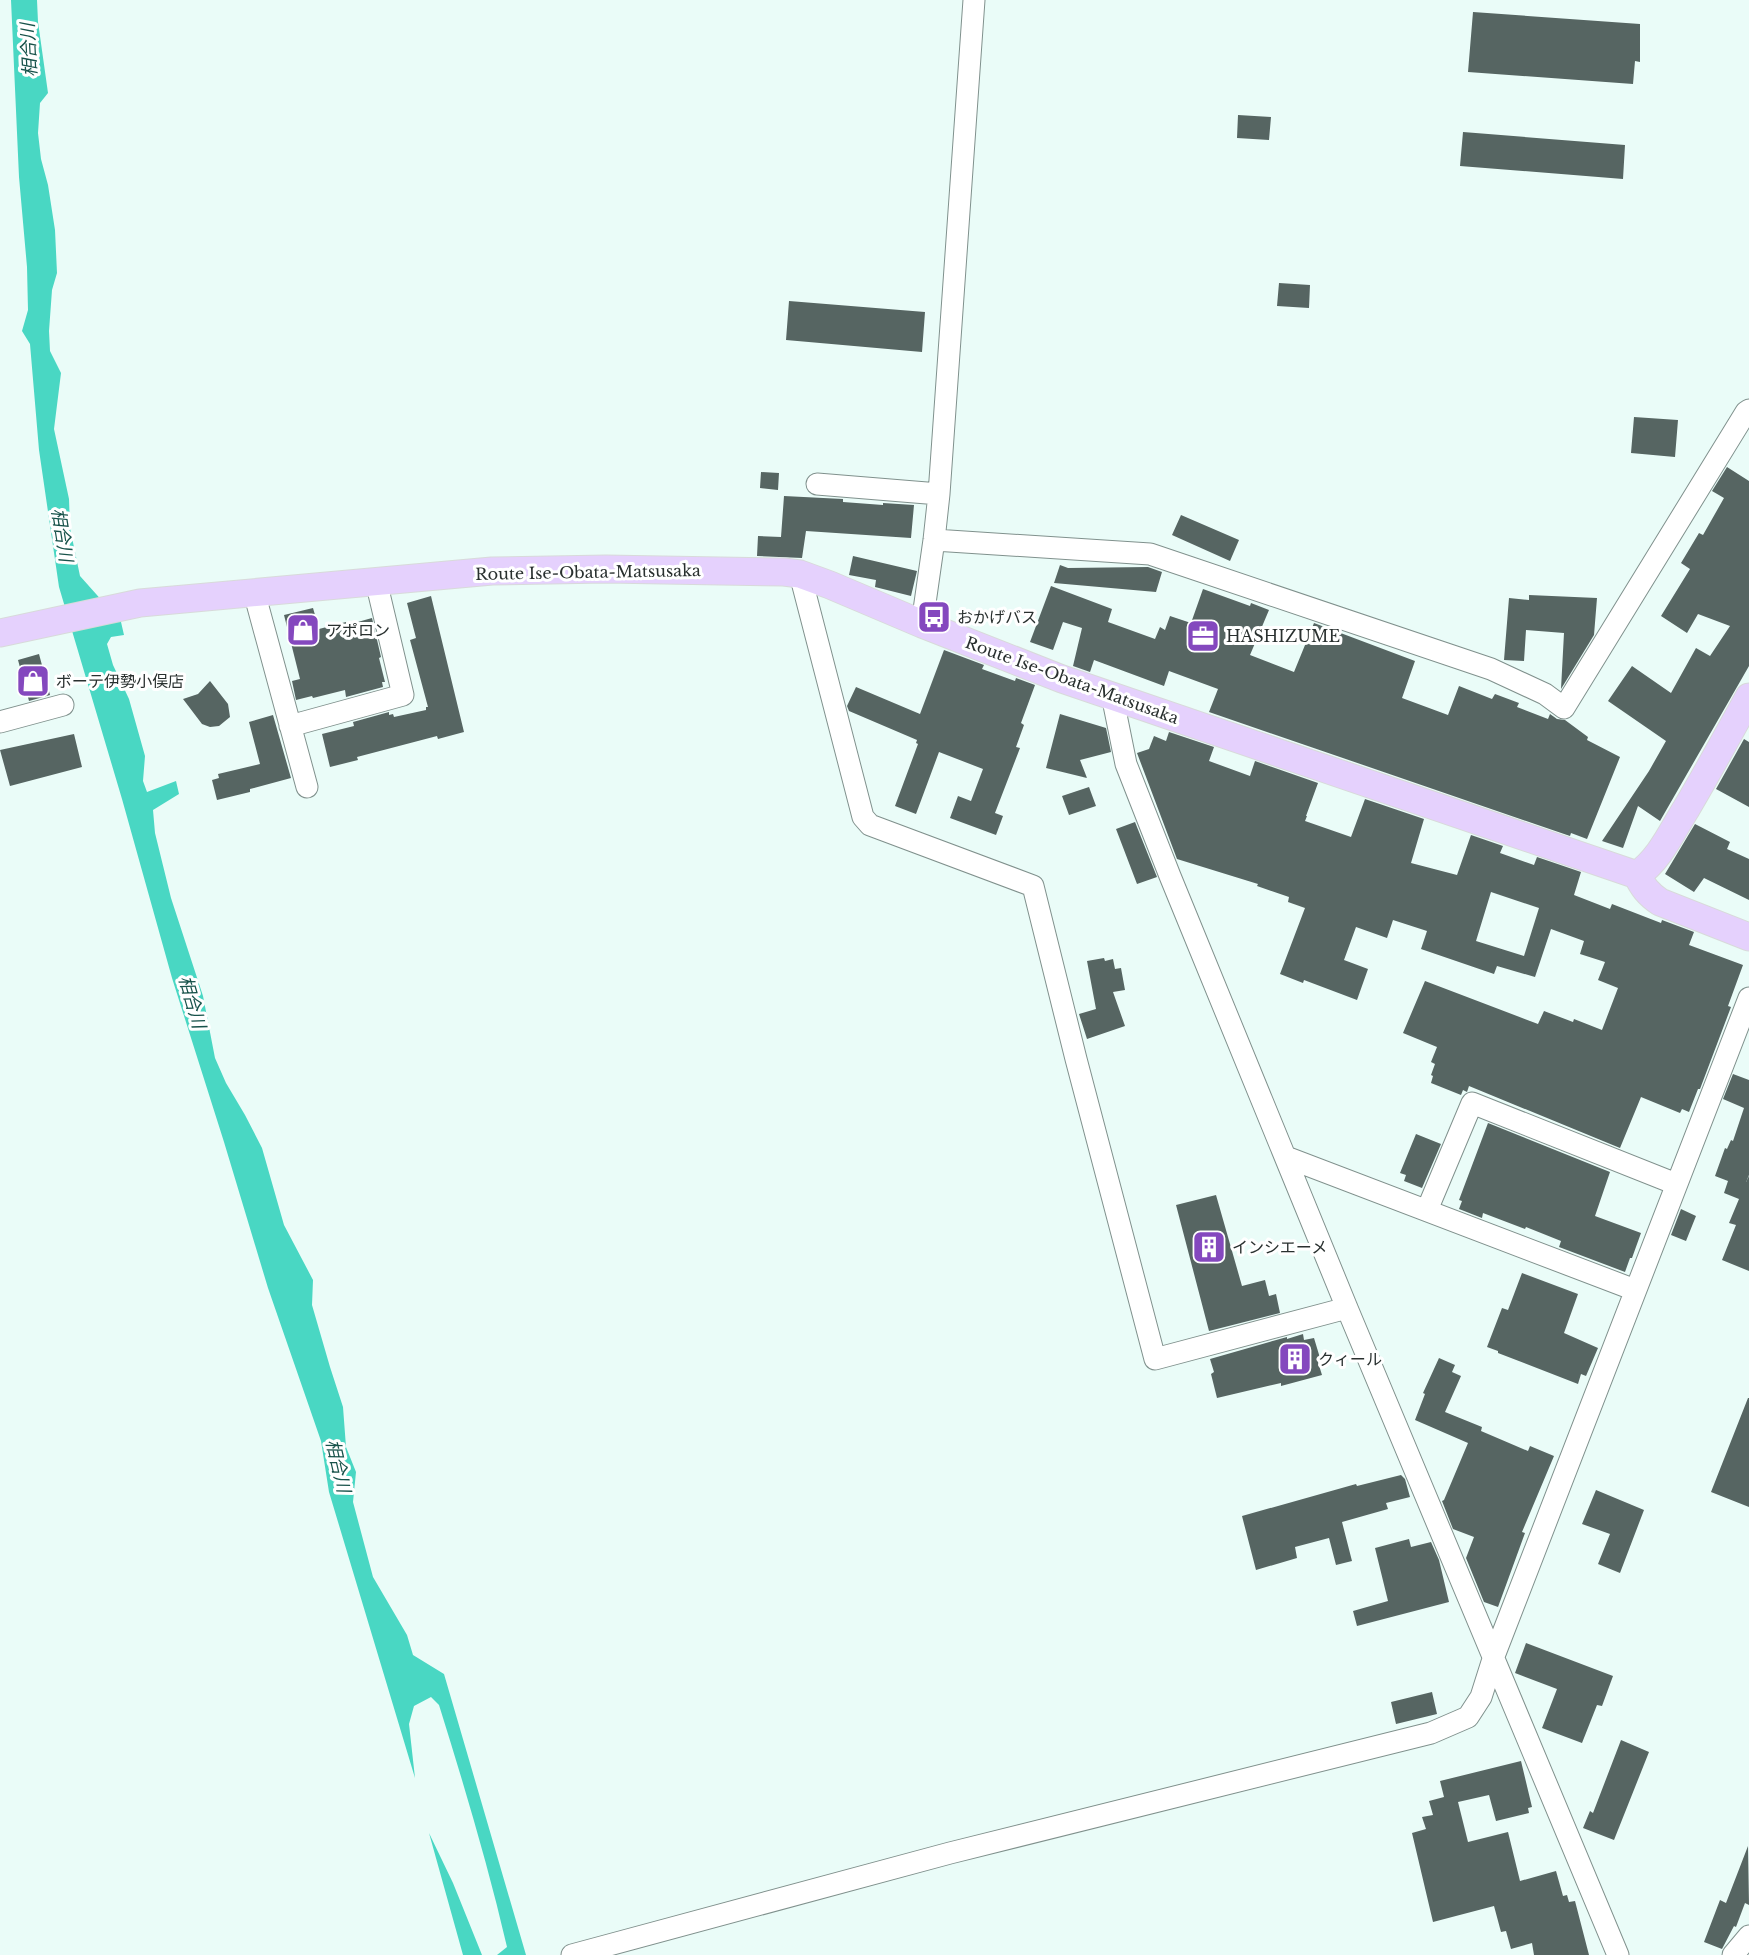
<svg xmlns="http://www.w3.org/2000/svg" width="1749" height="1955" font-family="'Libre Baskerville','Noto Sans JP',serif">
	<style>
		.water { fill: #49d7c3 }
		.building { fill: #566562; fill-rule: evenodd }
		.lines { fill: none; stroke-linecap: round; stroke-linejoin: round }
		.minor-casing { stroke: #80918d; stroke-width: 23 }
		.major-casing { stroke: #d8dada; stroke-width: 29 }
		.minor { stroke: #fff; stroke-width: 21 }
		.major { stroke: #e5d1fd; stroke-width: 27 }
		.labels { text-anchor: middle; dominant-baseline: central; stroke-width: 6; stroke-linejoin: round; paint-order: stroke }
		.street-label { font-size: 16px; fill: #29302f; stroke: #fff }
		.poi-label { font-size: 16px; fill: #29302f; stroke: #fff; text-anchor: start }
		.water-label { font-size: 18px; font-style: italic; fill: #17524a; stroke: #fff }
	</style>
	<rect width="100%" height="100%" fill="#eafcf8"/>
	<path class="water" d="M 11,0 L 37,0 L 38,22 L 48,93 L 40,103 L 38,133 L 41,159 L 48,185 L 55,230 L 57,273 L 52,290 L 49,331 L 50,351 L 61,373 L 54,429 L 69,499 L 70,528 L 80,576 L 121,622 L 124,635 L 111,637 L 107,644 L 113,665 L 129,699 L 145,756 L 143,781 L 147,792 L 176,781 L 179,794 L 153,810 L 155,833 L 171,898 L 203,996 L 215,1058 L 226,1083 L 245,1115 L 262,1148 L 284,1225 L 313,1280 L 312,1305 L 330,1367 L 343,1407 L 346,1447 L 356,1472 L 353,1502 L 373,1577 L 407,1635 L 413,1655 L 444,1674 L 526,1955 L 497,1955 L 507,1947 C 488,1865 464,1785 439,1705 L 431,1697 L 414,1706 L 409,1724 L 415,1778 L 329,1492 L 321,1441 L 268,1288 L 224,1142 L 172,978 L 122,799 L 59,587 L 39,450 L 30,344 L 22,331 L 28,310 L 27,267 L 19,177 Z
		M 429,1833 L 453,1883 L 482,1955 L 463,1955 Z"/>
	<path class="building" d="M 1473,12 L 1640,24 L 1640,62 L 1635,61 L 1633,84 L 1468,72 Z
		M 1238,115 L 1271,117 L 1269,140 L 1237,138 Z
		M 1463,132 L 1625,145 L 1623,179 L 1460,166 Z
		M 1279,283 L 1310,285 L 1309,308 L 1277,306 Z
		M 789,301 L 925,312 L 922,352 L 786,340 Z
		M 1634,417 L 1678,420 L 1675,457 L 1631,453 Z
		M 1727,467 L 1749,481 L 1749,666 L 1660,821 L 1638,806 L 1623,848 L 1602,841 L 1649,771 L 1666,741 L 1608,701 L 1632,666 L 1671,693 L 1696,648 L 1710,656 L 1730,626 L 1698,614 L 1687,633 L 1661,616 L 1690,569 L 1681,563 L 1699,533 L 1703,535 L 1724,498 L 1712,491 Z
		M 761,472 L 779,473 L 778,490 L 760,488 Z
		M 784,496 L 843,499 L 843,502 L 883,505 L 883,503 L 914,505 L 911,538 L 806,531 L 802,558 L 757,556 L 758,536 L 781,537 Z
		M 1181,515 L 1239,540 L 1230,561 L 1172,535 Z
		M 853,556 L 917,571 L 911,596 L 875,587 L 876,580 L 849,575 Z
		M 1060,565 L 1068,568 L 1148,567 L 1162,572 L 1156,592 L 1054,583 Z
		M 1051,586 L 1112,609 L 1108,622 L 1155,639 L 1160,627 L 1165,630 L 1170,616 L 1191,623 L 1203,589 L 1250,606 L 1251,603 L 1269,610 L 1250,655 L 1294,672 L 1314,623 L 1415,661 L 1402,698 L 1448,715 L 1459,686 L 1492,699 L 1495,694 L 1519,703 L 1517,707 L 1548,719 L 1550,714 L 1557,719 L 1565,720 L 1588,737 L 1587,740 L 1620,757 L 1587,839 L 1571,833 L 1570,836 L 1209,712 L 1218,689 L 1169,671 L 1164,686 L 1094,660 L 1090,672 L 1073,666 L 1082,628 L 1063,622 L 1053,650 L 1030,642 Z
		M 1529,595 L 1597,598 L 1594,635 L 1561,689 L 1564,633 L 1526,630 L 1524,661 L 1504,660 L 1509,598 L 1529,600 Z
		M 431,596 L 464,732 L 438,739 L 437,736 L 357,757 L 358,760 L 330,767 L 322,734 L 354,726 L 353,722 L 389,712 L 389,715 L 393,714 L 394,717 L 426,710 L 426,707 L 428,707 L 410,640 L 416,638 L 407,603 Z
		M 313,608 L 319,629 L 346,622 L 347,625 L 372,618 L 381,657 L 379,658 L 385,682 L 382,682 L 383,687 L 346,697 L 345,690 L 313,698 L 312,696 L 296,700 L 292,681 L 300,679 L 284,615 Z
		M 944,650 L 984,665 L 982,669 L 1015,681 L 1016,678 L 1035,685 L 1021,723 L 1024,725 L 1016,747 L 1020,748 L 995,813 L 1003,816 L 996,835 L 950,818 L 958,796 L 971,801 L 983,769 L 939,752 L 916,814 L 895,806 L 918,744 L 916,743 L 917,740 L 849,711 L 847,706 L 856,687 L 920,714 Z
		M 39,654 L 50,695 L 29,701 L 18,660 Z
		M 210,681 L 228,704 L 230,717 L 219,726 L 210,727 L 202,724 L 183,699 L 198,694 Z
		M 1060,714 L 1106,728 L 1111,752 L 1080,760 L 1087,778 L 1046,768 Z
		M 273,715 L 291,778 L 250,789 L 250,792 L 217,800 L 212,780 L 219,778 L 218,774 L 260,764 L 249,722 Z
		M 1169,732 L 1214,747 L 1209,761 L 1250,776 L 1255,761 L 1318,783 L 1306,816 L 1307,816 L 1305,821 L 1351,837 L 1365,799 L 1424,819 L 1411,863 L 1457,875 L 1471,835 L 1503,846 L 1500,853 L 1534,865 L 1537,857 L 1581,872 L 1574,895 L 1610,909 L 1612,904 L 1661,923 L 1662,920 L 1694,932 L 1689,945 L 1743,965 L 1728,1006 L 1731,1007 L 1700,1089 L 1698,1089 L 1689,1112 L 1682,1109 L 1680,1113 L 1641,1097 L 1620,1148 L 1469,1086 L 1467,1092 L 1463,1090 L 1461,1095 L 1431,1083 L 1433,1076 L 1431,1075 L 1435,1064 L 1431,1062 L 1437,1047 L 1403,1033 L 1425,981 L 1538,1024 L 1544,1011 L 1573,1022 L 1574,1019 L 1602,1030 L 1618,988 L 1598,980 L 1605,962 L 1580,954 L 1584,941 L 1551,929 L 1535,977 L 1497,966 L 1494,974 L 1421,949 L 1427,931 L 1393,920 L 1387,938 L 1356,927 L 1344,960 L 1368,969 L 1357,1000 L 1304,980 L 1303,983 L 1280,974 L 1305,908 L 1288,902 L 1289,897 L 1257,886 L 1258,884 L 1177,859 L 1137,753 L 1149,749 L 1154,736 L 1166,741 ZM 1491,892 L 1539,908 L 1524,956 L 1476,941 Z
		M 74,734 L 82,767 L 10,786 L 0,750 Z
		M 1744,739 L 1749,742 L 1749,807 L 1716,789 Z
		M 1089,787 L 1096,806 L 1069,815 L 1062,796 Z
		M 1135,822 L 1157,877 L 1137,884 L 1116,829 Z
		M 1695,824 L 1730,842 L 1727,849 L 1749,859 L 1749,900 L 1704,878 L 1694,892 L 1665,874 Z
		M 1104,958 L 1105,961 L 1113,959 L 1115,969 L 1121,968 L 1125,990 L 1113,992 L 1125,1026 L 1087,1039 L 1079,1014 L 1096,1009 L 1087,961 Z
		M 1733,1074 L 1749,1080 L 1749,1175 L 1746,1182 L 1749,1176 L 1749,1271 L 1722,1260 L 1736,1225 L 1729,1223 L 1739,1199 L 1724,1193 L 1728,1181 L 1715,1176 L 1725,1148 L 1727,1149 L 1731,1140 L 1733,1141 L 1744,1108 L 1723,1099 Z
		M 1488,1123 L 1610,1172 L 1595,1216 L 1641,1233 L 1632,1258 L 1630,1258 L 1625,1272 L 1559,1247 L 1561,1241 L 1526,1227 L 1525,1229 L 1483,1213 L 1482,1218 L 1459,1209 L 1462,1201 L 1459,1200 Z
		M 1416,1134 L 1441,1144 L 1422,1188 L 1404,1181 L 1406,1175 L 1400,1173 Z
		M 1216,1195 L 1242,1286 L 1265,1280 L 1269,1296 L 1276,1294 L 1280,1313 L 1209,1331 L 1176,1205 Z
		M 1681,1209 L 1696,1216 L 1686,1241 L 1671,1235 Z
		M 1522,1273 L 1578,1294 L 1564,1333 L 1598,1348 L 1586,1376 L 1581,1374 L 1578,1384 L 1498,1353 L 1498,1351 L 1487,1347 L 1502,1308 L 1508,1310 Z
		M 1303,1334 L 1304,1340 L 1314,1338 L 1320,1358 L 1317,1359 L 1322,1375 L 1281,1386 L 1281,1383 L 1217,1398 L 1211,1374 L 1214,1372 L 1210,1359 L 1287,1337 L 1287,1339 Z
		M 1439,1358 L 1455,1365 L 1452,1372 L 1461,1376 L 1445,1412 L 1482,1427 L 1481,1431 L 1528,1451 L 1530,1446 L 1554,1456 L 1522,1532 L 1525,1533 L 1498,1607 L 1484,1602 L 1466,1558 L 1474,1537 L 1453,1529 L 1442,1501 L 1444,1500 L 1468,1443 L 1415,1420 L 1425,1394 L 1423,1393 Z
		M 1748,1398 L 1749,1398 L 1749,1507 L 1711,1492 Z
		M 1401,1475 L 1405,1479 L 1410,1497 L 1386,1503 L 1388,1509 L 1342,1522 L 1352,1561 L 1336,1565 L 1329,1538 L 1295,1547 L 1297,1558 L 1256,1570 L 1242,1516 L 1356,1484 L 1357,1486 Z
		M 1596,1490 L 1644,1510 L 1620,1573 L 1598,1564 L 1610,1534 L 1582,1524 Z
		M 1409,1539 L 1411,1547 L 1431,1542 L 1439,1560 L 1449,1602 L 1357,1626 L 1353,1611 L 1388,1601 L 1375,1548 Z
		M 1526,1643 L 1613,1676 L 1602,1706 L 1597,1705 L 1582,1743 L 1542,1728 L 1557,1689 L 1515,1673 Z
		M 1432,1692 L 1437,1714 L 1396,1724 L 1391,1702 Z
		M 1621,1740 L 1649,1752 L 1614,1840 L 1583,1828 L 1590,1811 L 1593,1813 Z
		M 1521,1761 L 1532,1807 L 1528,1808 L 1529,1813 L 1496,1821 L 1489,1795 L 1458,1802 L 1468,1842 L 1508,1832 L 1520,1881 L 1556,1871 L 1563,1896 L 1567,1895 L 1569,1902 L 1575,1901 L 1589,1955 L 1534,1955 L 1532,1943 L 1511,1949 L 1506,1931 L 1501,1932 L 1494,1906 L 1433,1922 L 1412,1833 L 1426,1829 L 1422,1817 L 1433,1815 L 1429,1801 L 1444,1797 L 1440,1781 Z
		M 1748,1846 L 1749,1905 L 1745,1903 L 1736,1927 L 1734,1926 L 1722,1949 L 1704,1942 L 1720,1900 L 1726,1903 Z"/>
	<g class="lines">
		<defs>
			<path id="minor" d="M 817,484 L 939,494
				M 934,540 L 1150,554 L 1491,669 L 1545,694 L 1564,708 L 1746,412 L 1749,410
				M 800,574 L 863,817 L 870,825 L 1033,886 L 1076,1059 L 1155,1359 L 1347,1308
				M 254,592 L 307,787
				M 922,624 L 934,540 L 939,494 L 974,0
				M 1112,695 L 1126,764 L 1170,876 L 1347,1308 L 1618,1955
				M 0,722 L 63,705
				M 290,726 L 403,695 L 376,581
				M 1286,1157 L 1635,1290
				M 1427,1210 L 1472,1103 L 1676,1184
				M 572,1955 L 950,1853 L 1431,1733 L 1468,1717 L 1481,1697 L 1494,1656 L 1749,998
				M 1733,1955 L 1749,1936"/>
			<path id="major" d="M 0,633 L 140,603 L 492,571 L 606,569 L 784,572 L 800,574 L 830,585 L 922,624 L 1062,679 L 1637,875
				M 1637,875 C 1660,859 1671,833 1686,809 C 1708,772 1728,735 1749,697
				M 1637,875 C 1643,887 1648,894 1660,902 L 1749,937"/>
		</defs>
		<use href="#minor" class="minor-casing"/>
		<use href="#major" class="major-casing"/>
		<use href="#minor" class="minor"/>
		<use href="#major" class="major"/>
	</g>
	<defs>
		<symbol id="bus-square" viewBox="-11 -11 22 22"><rect x="-9" y="-9" width="18" height="18" rx="4" fill="#8448be" stroke="#fff"/><path d="M-5-6H5V4H4V6H2V4H-2V6H-4V4H-5ZM-3.5-4V0h7V-4ZM-3.5 1.2v1.5H-2V1.2ZM2 1.2v1.5H3.5V1.2Z" fill="#fff"/></symbol>
		<symbol id="shop-square" viewBox="-11 -11 22 22"><rect x="-9" y="-9" width="18" height="18" rx="4" fill="#8448be" stroke="#fff"/><path d="M-5-2.5h2.3a2.7 3.5 0 0 1 5.4 0H5L5.5 6h-11ZM-1.5-2.5h3a1.5 2.3 0 0 0-3 0Z" fill="#fff"/></symbol>
		<symbol id="office-square" viewBox="-11 -11 22 22"><rect x="-9" y="-9" width="18" height="18" rx="4" fill="#8448be" stroke="#fff"/><path d="M-6-3h4V-5.5h4V-3h4V5H-6ZM-1-4.5V-3h2v-1.5ZM-6 0V1H6V0Z" fill="#fff"/></symbol>
		<symbol id="building-square" viewBox="-11 -11 22 22"><rect x="-9" y="-9" width="18" height="18" rx="4" fill="#8448be" stroke="#fff"/><path d="M-4-6H4V6H1V3H-1V6H-4ZM-2.5-4.3h1.7v1.8h-1.7ZM.8-4.3h1.7v1.8H.8ZM-2.5-1h1.7V.8h-1.7ZM.8-1h1.7V.8H.8Z" fill="#fff"/></symbol>
	</defs>
	<g fill-rule="evenodd">
		<use href="#bus-square" x="915" y="598" width="38" height="38"/>
		<use href="#shop-square" x="284" y="611" width="38" height="38"/>
		<use href="#office-square" x="1184" y="617" width="38" height="38"/>
		<use href="#shop-square" x="14" y="662" width="38" height="38"/>
		<use href="#building-square" x="1190" y="1228" width="38" height="38"/>
		<use href="#building-square" x="1276" y="1340" width="38" height="38"/>
	</g>
	<g class="labels">
		<g class="street-label">
			<text transform="translate(588 572) rotate(-1)">Route Ise-Obata-Matsusaka</text>
			<text transform="translate(1072 680) rotate(20)">Route Ise-Obata-Matsusaka</text>
		</g>
		<g class="poi-label">
			<text x="957" y="617">おかげバス</text>
			<text x="326" y="630">アポロン</text>
			<text x="1226" y="636">HASHIZUME</text>
			<text x="56" y="681">ボーテ伊勢小俣店</text>
			<text x="1232" y="1247">インシエーメ</text>
			<text x="1318" y="1359">クィール</text>
		</g>
		<g class="water-label">
			<text transform="translate(29 50) rotate(-93)">相合川</text>
			<text transform="translate(62 535) rotate(81)">相合川</text>
			<text transform="translate(192 1002) rotate(74)">相合川</text>
			<text transform="translate(338 1466) rotate(77)">相合川</text>
		</g>
	</g>
</svg>
